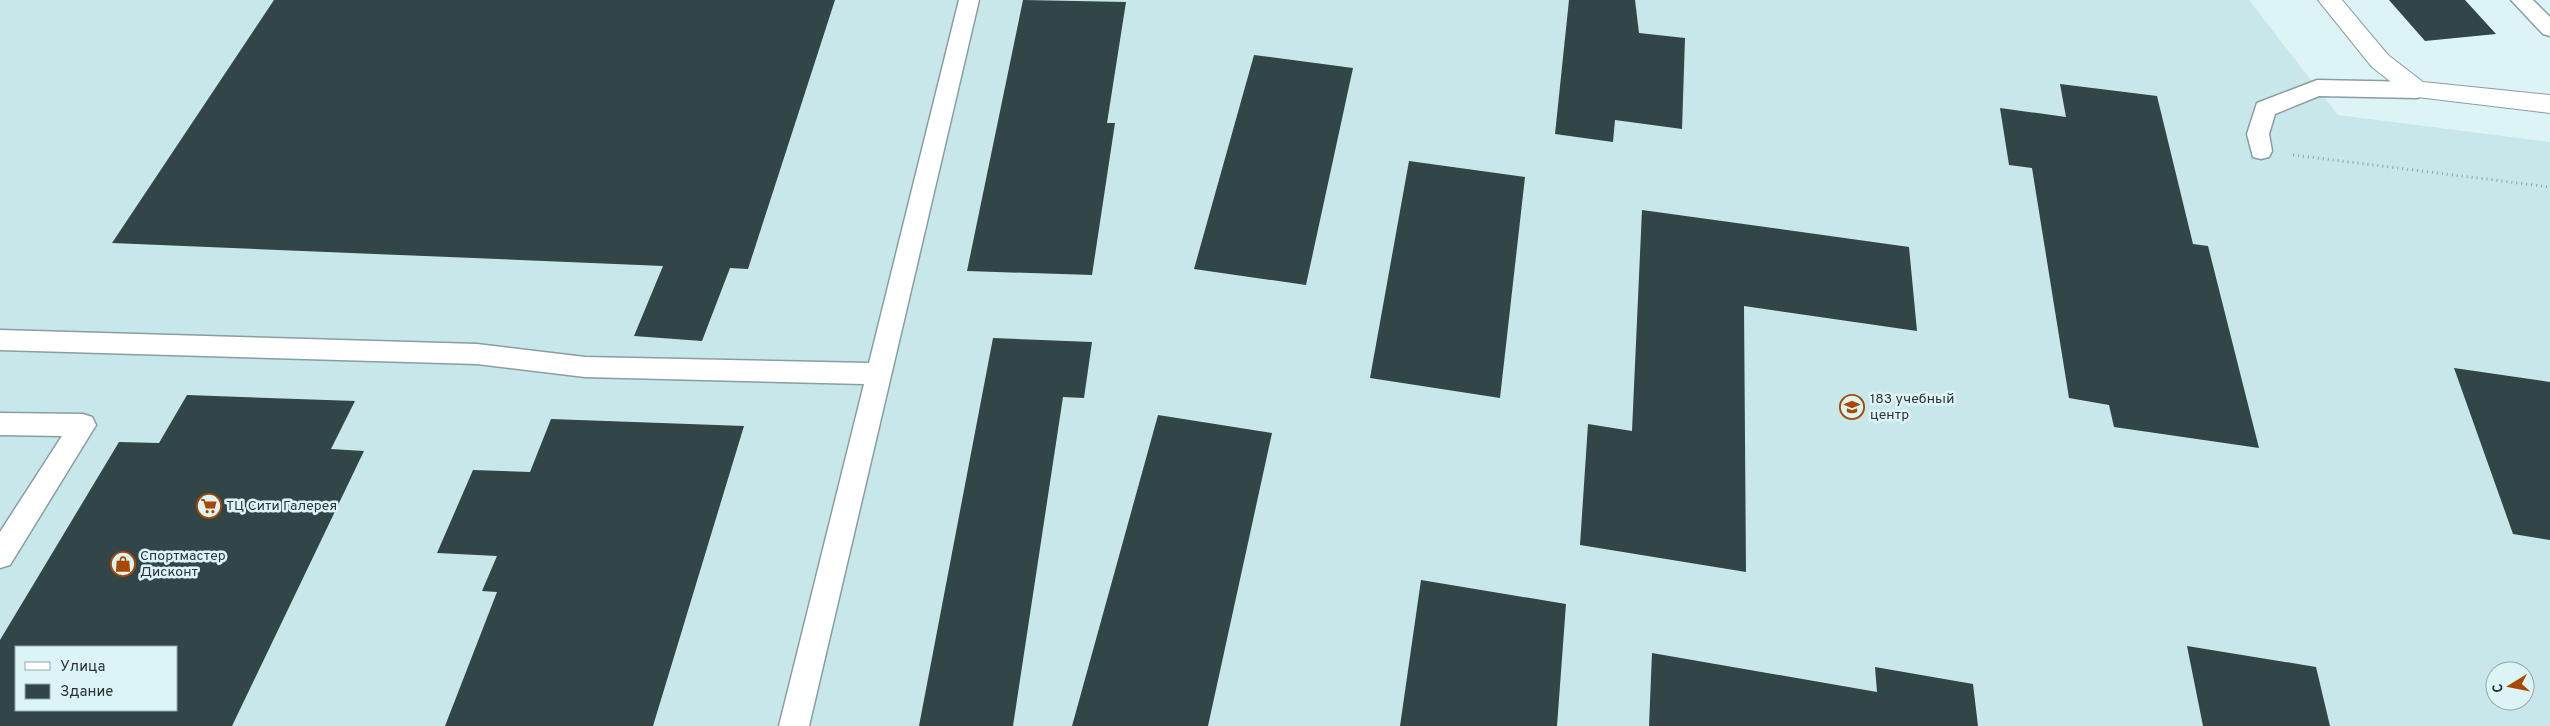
<svg xmlns="http://www.w3.org/2000/svg" width="2550" height="726" font-family="Overpass,sans-serif">
	<style>
		.built { fill: #c8e7eb; fill-rule: evenodd }
		.building { fill: #324547; fill-rule: evenodd }
		.lines { fill: none; stroke-linecap: round; stroke-linejoin: round }
		.lane-casing { stroke: #889ea1; stroke-width: 3 }
		.street-casing { stroke: #889ea1; stroke-width: 2 }
		.path { stroke: #91a2a5; stroke-width: 3; stroke-dasharray: 1 4; stroke-linecap: butt }
		.lane { fill: #fff; fill-rule: evenodd }
		.street { fill: #fff; fill-rule: evenodd }
		.labels { text-anchor: middle; dominant-baseline: central; stroke-width: 5; stroke-linejoin: round; paint-order: stroke }
		.poi-label { font-size: 14px; fill: #2c3536; stroke: #ddf4f7; text-anchor: start }
	</style>
	<rect width="100%" height="100%" fill="#ddf4f7"/>
	<path class="built" d="M 0,0 L 2249,0 L 2338,115 L 2550,142 L 2550,726 L 0,726 ZM 16,647 L 176,647 L 176,710 L 16,710 ZM 2495,671 L 2525,671 L 2525,701 L 2495,701 Z"/>
	<path class="building" d="M 274,0 L 835,0 L 748,269 L 730,268 L 702,341 L 634,336 L 663,266 L 112,243 Z
		M 1023,0 L 1126,2 L 1107,123 L 1115,123 L 1092,275 L 967,271 Z
		M 1569,0 L 1635,0 L 1639,33 L 1685,38 L 1682,129 L 1615,120 L 1613,142 L 1555,134 Z
		M 2389,0 L 2465,0 L 2496,34 L 2425,41 Z
		M 1254,55 L 1353,68 L 1306,285 L 1194,269 Z
		M 2060,84 L 2157,96 L 2193,244 L 2208,246 L 2259,448 L 2114,427 L 2109,405 L 2069,398 L 2032,168 L 2009,165 L 2000,108 L 2066,117 Z
		M 1409,161 L 1525,177 L 1500,398 L 1370,378 Z
		M 1642,210 L 1909,247 L 1917,331 L 1744,306 L 1746,572 L 1580,545 L 1588,424 L 1632,431 Z
		M 993,338 L 1092,342 L 1084,398 L 1063,397 L 1013,726 L 919,726 Z
		M 2454,368 L 2550,382 L 2550,540 L 2513,534 Z
		M 187,395 L 355,401 L 331,449 L 364,451 L 232,726 L 0,726 L 0,640 L 119,442 L 159,443 ZM 16,647 L 176,647 L 176,710 L 16,710 Z
		M 1158,415 L 1272,433 L 1208,726 L 1072,726 Z
		M 551,419 L 744,426 L 653,726 L 445,726 L 497,592 L 482,591 L 497,556 L 437,553 L 473,470 L 530,472 Z
		M 1421,580 L 1566,604 L 1557,726 L 1400,726 Z
		M 2187,646 L 2316,667 L 2330,726 L 2203,726 Z
		M 1652,653 L 1877,692 L 1875,667 L 1973,684 L 1978,726 L 1649,726 Z"/>
	<g class="lines">
		<defs>
			<path id="lane" d="M 959,0 L 979,0 L 809,726 L 779,726 L 864,384 L 585,377 L 477,364 L 0,350 L 0,330 L 477,344 L 585,357 L 869,363 Z
				M 2511,0 L 2533,0 L 2550,17 L 2550,36 L 2543,34 Z
				M 2317,80 L 2417,82 L 2425,85 L 2428,90 L 2425,95 L 2417,98 L 2319,96 L 2275,114 L 2269,134 L 2272,151 L 2269,157 L 2261,159 L 2253,157 L 2247,134 L 2257,103 Z
				M 0,413 L 83,414 L 92,417 L 96,425 L 10,565 L 0,568 L 0,532 L 62,436 L 0,435 Z"/>
			<path id="street" d="M 2318,0 L 2342,0 L 2388,55 L 2423,82 L 2550,95 L 2550,113 L 2409,96 L 2372,67 Z"/>
		</defs>
		<use href="#lane" class="lane-casing"/>
		<use href="#street" class="street-casing"/>
		<path class="path" d="M 2293,155 L 2550,187"/>
		<use href="#lane" class="lane"/>
		<use href="#street" class="street"/>
	</g>
	<defs>
		<symbol id="university-ring" viewBox="-11 -11 22 22"><circle r="9.5" fill="#ddf4f7" stroke="#a94800" stroke-width="1.5"/><path d="M0-5L7-2L0 1L-7-2ZM-4 1L0 2.5L4 1V4Q0 6-4 4Z" fill="#a94800"/></symbol>
		<symbol id="supermarket-ring" viewBox="-11 -11 22 22"><circle r="9.5" fill="#ddf4f7" stroke="#a94800" stroke-width="1.5"/><path d="M-6-5.5h2.5l.6 2H6L4.5 2H-2.5L-4.4-4H-6ZM-1.5 3.2a1.3 1.3 0 1 0 .1 0ZM3 3.2a1.3 1.3 0 1 0 .1 0Z" fill="#a94800"/></symbol>
		<symbol id="shop-ring" viewBox="-11 -11 22 22"><circle r="9.5" fill="#ddf4f7" stroke="#a94800" stroke-width="1.5"/><path d="M-5-2.5h2.3a2.7 3.5 0 0 1 5.4 0H5L5.5 6h-11ZM-1.5-2.5h3a1.5 2.3 0 0 0-3 0Z" fill="#a94800"/></symbol>
	</defs>
	<g fill-rule="evenodd">
		<use href="#university-ring" x="1838" y="393" width="28" height="28"/>
		<use href="#supermarket-ring" x="195" y="492" width="28" height="28"/>
		<use href="#shop-ring" x="109" y="550" width="28" height="28"/>
	</g>
	<g class="labels">
		<g class="poi-label">
			<text x="1870" y="399">183 учебный<tspan x="1870" dy="16">центр</tspan></text>
			<text x="226" y="506">ТЦ Сити Галерея</text>
			<text x="140" y="556">Спортмастер<tspan x="140" dy="16">Дисконт</tspan></text>
		</g>
	</g>
	<rect x="15" y="646" width="162" height="65" fill="#ddf4f7" stroke="#96a8aa"/>
	<rect x="25" y="662" width="25" height="8" fill="#ffffff" stroke="#96a8aa"/>
	<text x="60" y="671" font-size="15" fill="#2c3536">Улица</text>
	<rect x="25" y="684" width="25" height="15" fill="#324547" stroke="#96a8aa"/>
	<text x="60" y="696" font-size="15" fill="#2c3536">Здание</text>
	<g transform="translate(2510 686) rotate(260)"><circle r="24" fill="#ddf4f7" stroke="#96a8aa"/>
	<path d="M0-4L9 19L0 12L-9 19Z" fill="#a94800"/>
	<text y="-8" font-size="14" font-weight="bold" text-anchor="middle" fill="#2c3536">С</text>
	</g>
</svg>
